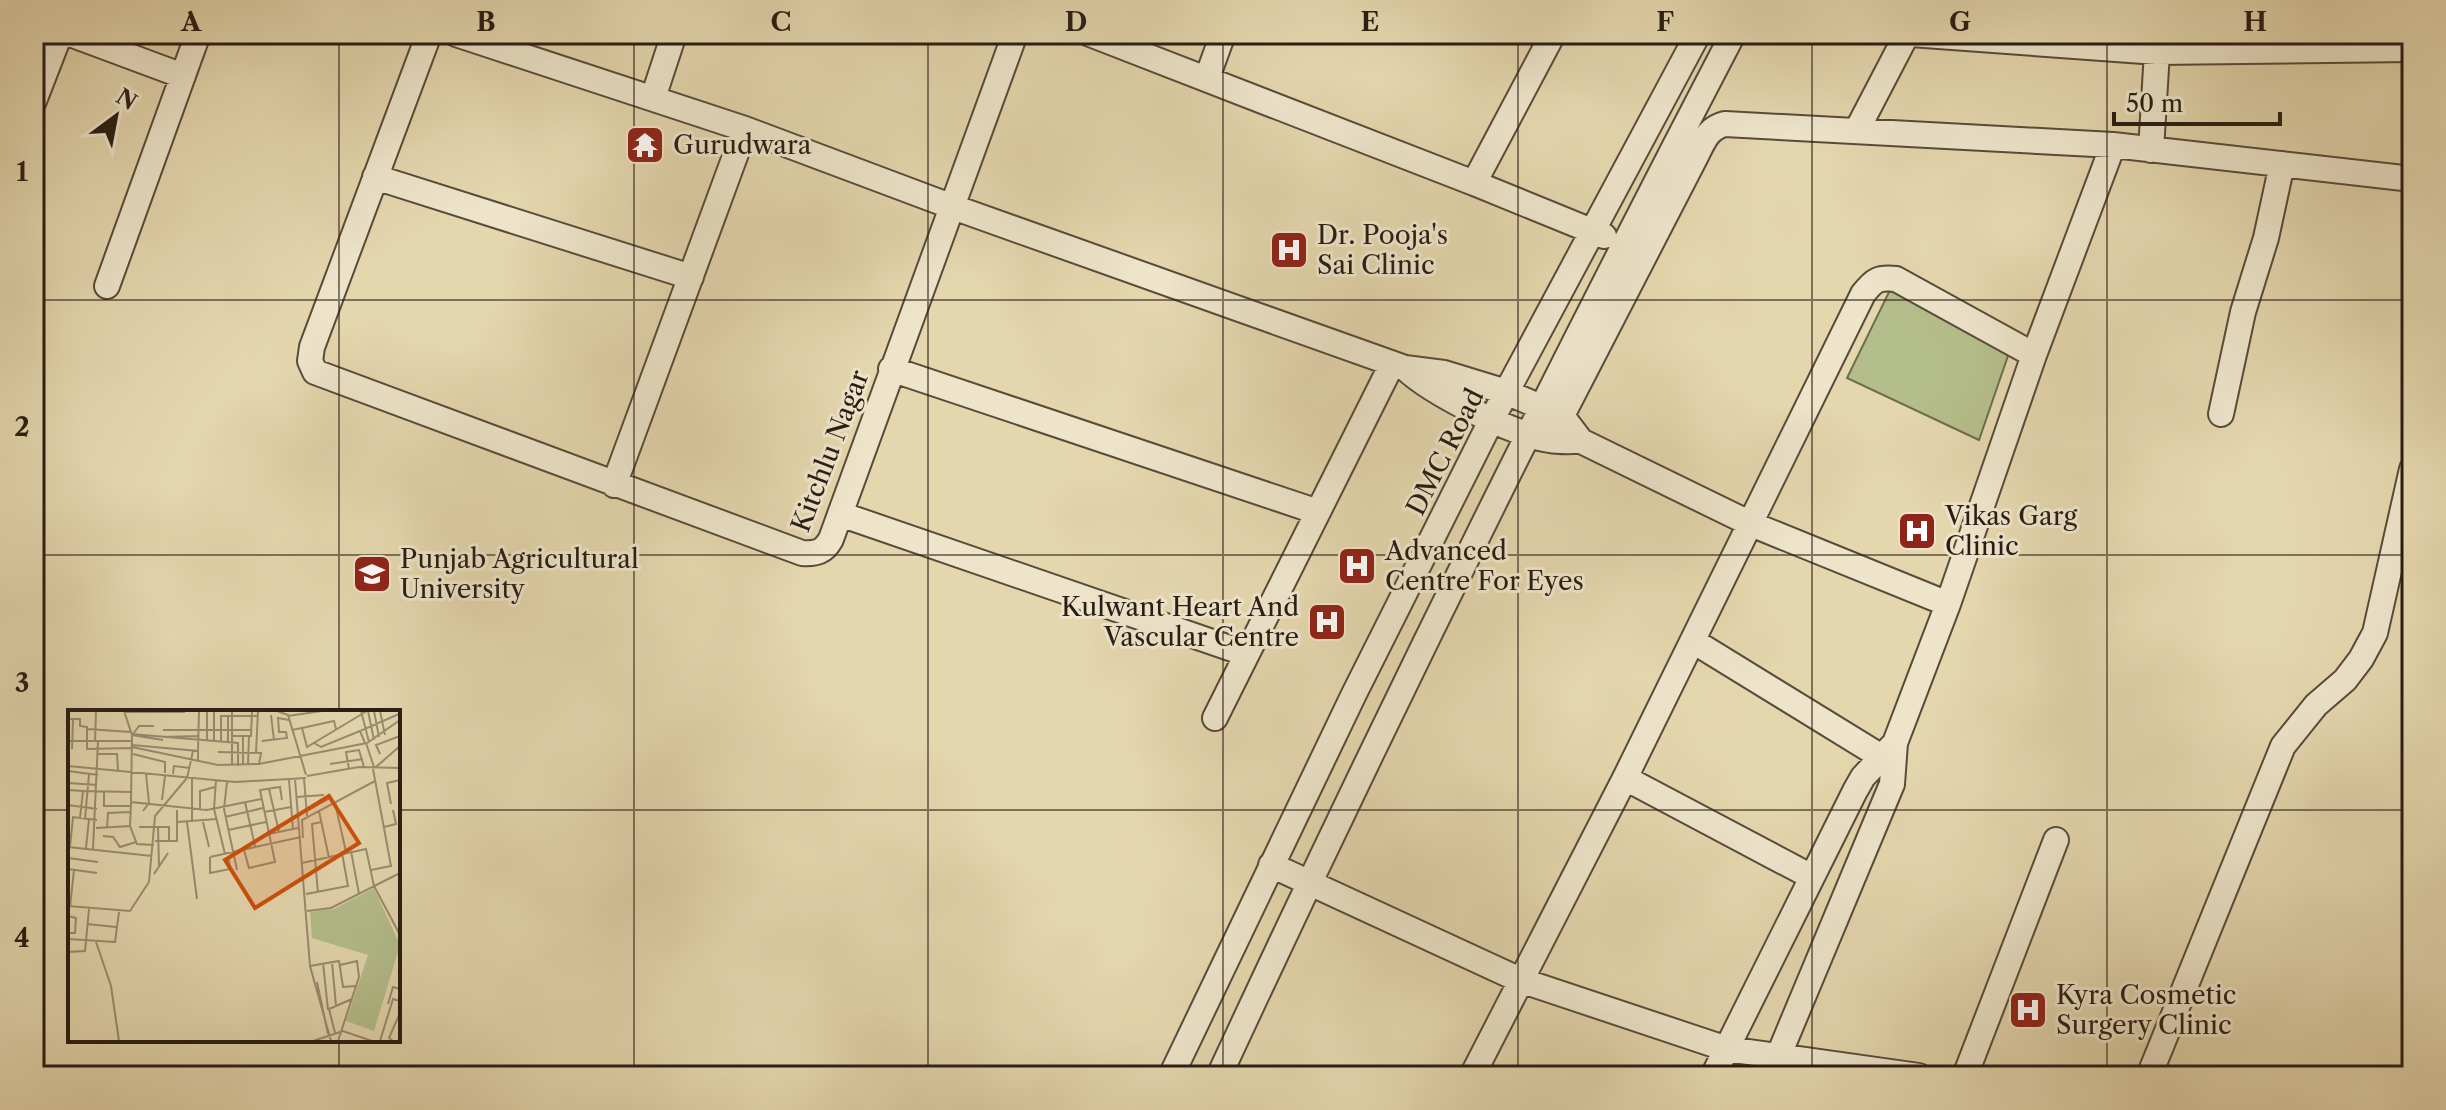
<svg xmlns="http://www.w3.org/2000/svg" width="2446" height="1110" font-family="'Libre Caslon Text',serif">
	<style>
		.green { fill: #b4be8a; stroke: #6e6e4f; stroke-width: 2 }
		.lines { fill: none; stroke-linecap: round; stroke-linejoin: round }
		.minor-casing { stroke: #584b3a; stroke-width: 28 }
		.minor { stroke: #ede4ca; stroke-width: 24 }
		.grid { fill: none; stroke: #291d14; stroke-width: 2; stroke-opacity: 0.55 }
		.labels { text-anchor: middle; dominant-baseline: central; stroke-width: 6; stroke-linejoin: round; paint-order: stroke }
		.poi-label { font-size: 26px; fill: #291d14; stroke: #ede4ca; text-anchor: start }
		.street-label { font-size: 26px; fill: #291d14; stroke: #ede4ca }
		.inset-road { fill: none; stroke: #998c70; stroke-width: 2 }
		.view { fill: #cb500d; fill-opacity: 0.15; stroke: #cb500d; stroke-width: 4 }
		.inset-edge { fill: none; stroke: #291d14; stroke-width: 4 }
		.neatline { fill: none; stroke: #291d14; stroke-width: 3 }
		.grid-label { font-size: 26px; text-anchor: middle; font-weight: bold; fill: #291d14 }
	</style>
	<rect width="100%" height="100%" fill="#e4d6ad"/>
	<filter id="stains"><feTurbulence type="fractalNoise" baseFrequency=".0025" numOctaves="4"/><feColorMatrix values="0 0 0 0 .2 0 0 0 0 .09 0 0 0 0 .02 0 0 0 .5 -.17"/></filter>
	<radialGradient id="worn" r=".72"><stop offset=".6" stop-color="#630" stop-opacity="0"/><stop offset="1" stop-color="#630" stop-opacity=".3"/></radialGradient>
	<path class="green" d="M 1890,290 L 2011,347 L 1979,440 L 1847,378 Z"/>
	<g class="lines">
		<defs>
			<path id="minor" d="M 70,34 L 183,76
				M 429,34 L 312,347 L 310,361 L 315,372 L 802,553 C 816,554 824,552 831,539 L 1015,34
				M 456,34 L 745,129 L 953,207 L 1405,368 L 1444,373 L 1506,392 L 1562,416 L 1581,441 C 1571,441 1560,442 1550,440 C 1514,435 1431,393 1405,368
				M 1090,34 L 1474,183
				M 1553,34 L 1474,183 L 1604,236
				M 1911,34 L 2157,52 L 2412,49
				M 1207,78 L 1223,34
				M 653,98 L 674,34
				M 34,101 L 60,34
				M 1857,130 L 1907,34
				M 2151,150 L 2157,52 L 2161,34
				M 375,177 L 691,277
				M 107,286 L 198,34
				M 891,369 L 1318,512
				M 2221,414 L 2243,312 L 2266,238 L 2282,164
				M 1554,431 L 1695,158 C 1703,143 1707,128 1725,124 L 2113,145 L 2412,179
				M 1581,441 L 1751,524 L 1948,604
				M 614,485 L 745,129
				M 840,514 L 1247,654
				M 1693,641 L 1880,756
				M 1215,718 L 1392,364
				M 1625,778 L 1812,877
				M 1271,865 L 1520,980 L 1727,1049 L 1919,1076
				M 1778,1057 L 1892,784 L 1895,743 L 1948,604 L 2034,355 L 2113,145
				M 1171,1076 L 1354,694 L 1492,419 L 1698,34
				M 1219,1076 C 1382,724 1554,377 1733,34
				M 1472,1076 L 1625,778 L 1863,294 C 1874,280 1878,277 1896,279 L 2034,355
				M 1713,1076 L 1855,791 L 1863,777 L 1895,743
				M 1965,1076 L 2056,840
				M 2149,1076 L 2283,746 L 2316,705 L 2345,680 L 2361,659 L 2375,633 L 2412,469"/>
		</defs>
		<use href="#minor" class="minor-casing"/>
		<use href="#minor" class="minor"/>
	</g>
	<path class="grid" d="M 339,34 L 339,712M 634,34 L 634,1076M 928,34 L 928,1076M 1223,34 L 1223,1076M 1518,34 L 1518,1076M 1812,34 L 1812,1076M 2107,34 L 2107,1076M 34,300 L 2412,300M 34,555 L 2412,555M 34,810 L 70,810M 398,810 L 2412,810M 339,1040 L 339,1076"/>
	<defs>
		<symbol id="temple-square" viewBox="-11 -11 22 22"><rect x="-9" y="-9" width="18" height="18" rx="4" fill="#8f2418" stroke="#ede4ca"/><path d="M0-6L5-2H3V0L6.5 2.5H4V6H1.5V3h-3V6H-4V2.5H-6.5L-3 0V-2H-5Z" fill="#fff"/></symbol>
		<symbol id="hospital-square" viewBox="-11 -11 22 22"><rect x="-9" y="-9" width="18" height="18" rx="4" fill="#8f2418" stroke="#ede4ca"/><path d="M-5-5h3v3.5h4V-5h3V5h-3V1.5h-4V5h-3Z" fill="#fff"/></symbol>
		<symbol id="university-square" viewBox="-11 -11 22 22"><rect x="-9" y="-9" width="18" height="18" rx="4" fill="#8f2418" stroke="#ede4ca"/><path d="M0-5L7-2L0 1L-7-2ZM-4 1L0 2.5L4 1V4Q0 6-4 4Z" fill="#fff"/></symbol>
	</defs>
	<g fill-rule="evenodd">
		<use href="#temple-square" x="623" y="123" width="44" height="44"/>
		<use href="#hospital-square" x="1267" y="228" width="44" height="44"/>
		<use href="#hospital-square" x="1895" y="509" width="44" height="44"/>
		<use href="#hospital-square" x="1335" y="544" width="44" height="44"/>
		<use href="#university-square" x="350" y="552" width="44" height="44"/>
		<use href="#hospital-square" x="1305" y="600" width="44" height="44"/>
		<use href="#hospital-square" x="2006" y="988" width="44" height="44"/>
	</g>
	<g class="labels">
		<g class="poi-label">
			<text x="673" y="145">Gurudwara</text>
			<text x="1317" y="235">Dr. Pooja's<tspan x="1317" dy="30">Sai Clinic</tspan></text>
			<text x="1945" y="516">Vikas Garg<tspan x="1945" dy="30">Clinic</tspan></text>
			<text x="1385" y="551">Advanced<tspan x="1385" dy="30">Centre For Eyes</tspan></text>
			<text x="400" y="559">Punjab Agricultural<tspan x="400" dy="30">University</tspan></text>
			<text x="1299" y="607" text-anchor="end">Kulwant Heart And<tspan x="1299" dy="30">Vascular Centre</tspan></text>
			<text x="2056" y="995">Kyra Cosmetic<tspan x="2056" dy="30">Surgery Clinic</tspan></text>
		</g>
		<g class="street-label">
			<text transform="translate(830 451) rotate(-69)">Kitchlu Nagar</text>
			<text transform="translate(1445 452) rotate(-63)">DMC Road</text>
		</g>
	</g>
	<g transform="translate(68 710)">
		<rect width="332" height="332" fill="#e4d6ad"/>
		<path d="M 306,178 L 332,235 L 306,321 L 278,311 L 300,245 L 244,228 L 242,202 L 266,199 Z" fill="#b4be8a"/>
		<path class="inset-road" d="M 56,1 L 64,25 L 63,92 L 139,100 L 193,89M 209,1 L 220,5 L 238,65M 293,1 L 301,32M 300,1 L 306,30M 306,1 L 311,27M 312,1 L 317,25M 57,2 L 117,2M 203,5 L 206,30M 220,6 L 254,1M 0,9 L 12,9 L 12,16 L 19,17 L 19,39 L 64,38M 234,18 L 266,11 L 268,19M 19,19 L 63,22M 95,20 L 183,20M 224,20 L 234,18 L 239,37 L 299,1M 63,24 L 170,33 L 170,56M 65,24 L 71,16 L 86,16M 64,25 L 95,30M 164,26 L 183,26 L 184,1M 95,27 L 130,26M 0,31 L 64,31M 27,31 L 28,1M 194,31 L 219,28 L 218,22 L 211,22 L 210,8 L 221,10M 139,32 L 139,1M 146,32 L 146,1M 153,32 L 153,6 L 190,6M 160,33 L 160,6M 246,33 L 253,37 L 292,21M 297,33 L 292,21 L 331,4M 298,33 L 306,57M 64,35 L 130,41 L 130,51M 64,37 L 150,55 L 191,54 L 299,33 L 332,10M 4,39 L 5,9M 130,41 L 131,1M 150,42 L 193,43 L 191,54M 188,43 L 190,1M 29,44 L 49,44 L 50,60M 65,44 L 97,52 L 97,63M 312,44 L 308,35 L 332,26M 262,54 L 295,49M 175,55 L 175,26M 180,55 L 181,26M 0,56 L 167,72 L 238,68M 164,56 L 164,1M 308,57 L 332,36M 281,59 L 278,42 L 291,40 L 296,57M 0,61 L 30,65M 105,64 L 106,56 L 122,58M 239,66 L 291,57 L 332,58M 236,68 L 239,106M 227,69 L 242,256 L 263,331M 148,70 L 146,99 L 157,144M 221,70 L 225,119 L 230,118M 159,72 L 156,99 L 169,160M 0,73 L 29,75M 201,79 L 211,122M 0,80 L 15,81 L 12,108M 15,81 L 64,82M 36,82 L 36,96 L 62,96M 229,87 L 256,85M 94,90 L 97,66M 177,92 L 187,136M 267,93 L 278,142M 323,94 L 319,73 L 332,70M 0,95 L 29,99M 132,100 L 132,81 L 147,77M 75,101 L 81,93 L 78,64M 239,101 L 264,87M 251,101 L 261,148M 196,102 L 223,97M 157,107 L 195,98M 17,109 L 21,64M 109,112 L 149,109M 119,112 L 129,189M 124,112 L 124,68M 135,112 L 141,137M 62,116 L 69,134 L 86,135M 71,117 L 101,117 L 101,131M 90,117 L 91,157M 316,117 L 328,114 L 325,100M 28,118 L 62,116 L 63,92M 39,118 L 40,103 L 62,102M 160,120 L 198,112M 201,124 L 225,119M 35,126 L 45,127 L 52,137 L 68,132M 235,128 L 234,110 L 307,71M 87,131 L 109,131 L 109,100M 0,137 L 84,146M 2,137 L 5,107 L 29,110M 18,138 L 21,109M 25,139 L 30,31M 176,140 L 181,158 L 207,152 L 192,80 L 212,77 L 214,90M 283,141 L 291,184M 142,147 L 233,127M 142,147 L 142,163 L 162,159 L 161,150M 0,148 L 30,152M 234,153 L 298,139 L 306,176 L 332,225M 0,159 L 29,163M 303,160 L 323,156 L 305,59M 86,164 L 100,143M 250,183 L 244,114 L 253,112M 238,184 L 280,176 L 274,143M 0,196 L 62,201 L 81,172 L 87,106 L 119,68 L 125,41M 2,197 L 6,160M 239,201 L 263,198 L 332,163M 0,206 L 8,208 L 7,223 L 0,223M 19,214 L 48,217M 0,229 L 47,232 L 51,202M 28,232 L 43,276 L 51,331M 0,242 L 17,241 L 21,199M 264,252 L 268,296M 255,253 L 260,300M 242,256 L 271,251 L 275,277 L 288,276M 249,272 L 260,324M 320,294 L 325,277 L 332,279M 261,299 L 284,289M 261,299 L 267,323M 245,331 L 275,321 L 304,331M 270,331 L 291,267 L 289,251 L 272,255M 312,331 L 325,289 L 332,291M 325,331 L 321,328 L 331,305"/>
		<path class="view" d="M 261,86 L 291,133 L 187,198 L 157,150 Z"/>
		<rect width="332" height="332" class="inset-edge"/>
	</g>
	<rect width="2446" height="1110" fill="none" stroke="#e4d6ad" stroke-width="88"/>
	<g transform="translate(116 116) rotate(32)" stroke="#ede4ca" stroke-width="6" paint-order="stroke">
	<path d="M0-6L14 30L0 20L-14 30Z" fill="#291d14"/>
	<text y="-12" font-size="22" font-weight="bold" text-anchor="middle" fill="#291d14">N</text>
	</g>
	<path d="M2114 112v12h166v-12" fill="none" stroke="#291d14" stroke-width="4"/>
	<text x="2126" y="112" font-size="24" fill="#291d14" stroke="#ede4ca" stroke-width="6" paint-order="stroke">50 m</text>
	<rect x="44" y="44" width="2358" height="1022" class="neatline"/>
	<g class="grid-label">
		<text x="191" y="31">A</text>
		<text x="486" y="31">B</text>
		<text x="781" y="31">C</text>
		<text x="1076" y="31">D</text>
		<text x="1370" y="31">E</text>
		<text x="1665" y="31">F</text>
		<text x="1960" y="31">G</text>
		<text x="2255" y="31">H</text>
		<text x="22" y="181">1</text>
		<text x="22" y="436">2</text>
		<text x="22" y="692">3</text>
		<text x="22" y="947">4</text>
	</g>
	<rect width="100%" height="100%" filter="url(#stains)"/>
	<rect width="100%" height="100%" fill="url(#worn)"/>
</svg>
